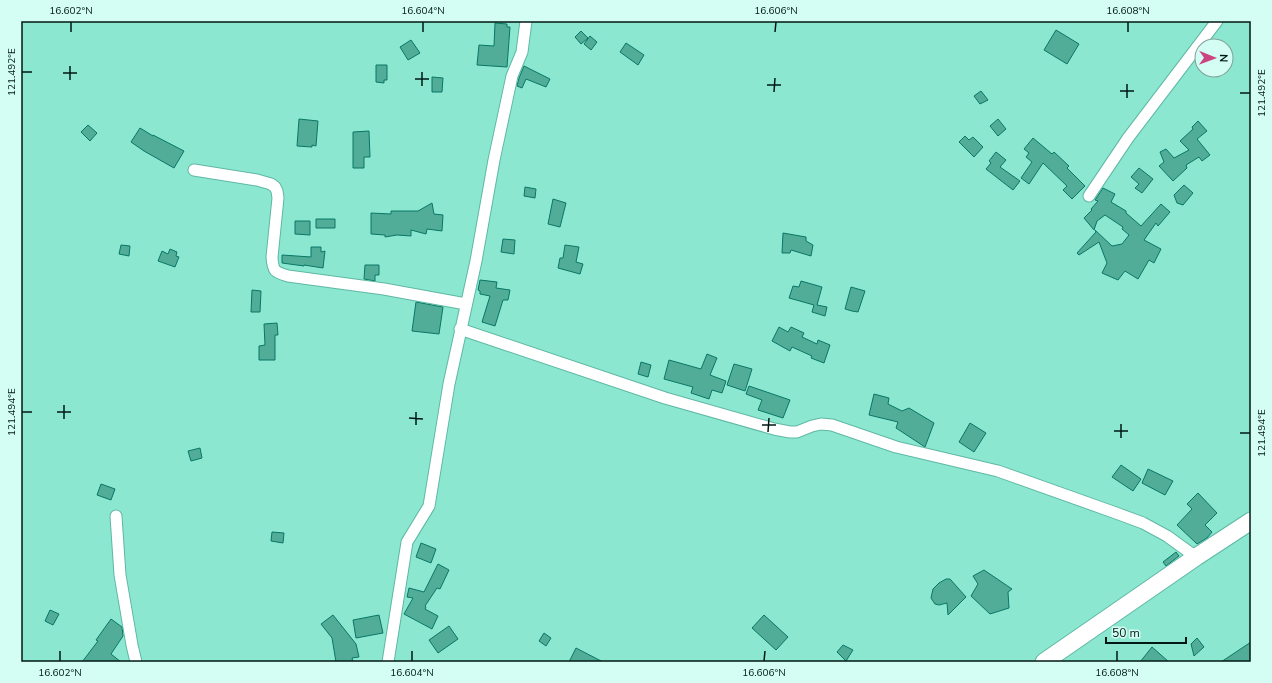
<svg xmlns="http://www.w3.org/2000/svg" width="1272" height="683" font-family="'Nunito Sans',sans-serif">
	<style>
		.building { fill: #51ac98; stroke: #097765 }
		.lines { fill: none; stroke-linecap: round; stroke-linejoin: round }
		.street-casing { stroke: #5eb8a4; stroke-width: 13 }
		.primary-casing { stroke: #5eb8a4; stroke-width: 19 }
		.street { stroke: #fff; stroke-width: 11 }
		.primary { stroke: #fff; stroke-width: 17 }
		.ticks { fill: none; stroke: #001813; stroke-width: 1.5 }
		.neatline { fill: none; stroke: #001813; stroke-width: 1.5 }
		.ticks-label { font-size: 10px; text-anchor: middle; fill: #001813 }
	</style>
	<rect width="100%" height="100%" fill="#8ce7d1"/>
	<path class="building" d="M 495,23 L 507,24 L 507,27 L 510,27 L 507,67 L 477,65 L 479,45 L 494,46 Z
		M 1056,30 L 1079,44 L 1067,64 L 1044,50 Z
		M 581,31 L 588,38 L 581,44 L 575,37 Z
		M 590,36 L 597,42 L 591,50 L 584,44 Z
		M 411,40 L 420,53 L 408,60 L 400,47 Z
		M 626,43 L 644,55 L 638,65 L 620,52 Z
		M 376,65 L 387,65 L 387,80 L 384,80 L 384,83 L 376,82 Z
		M 524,66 L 550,79 L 546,87 L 526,79 L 522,88 L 517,86 L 519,78 Z
		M 432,77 L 443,78 L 442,92 L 432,92 Z
		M 981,91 L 988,100 L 980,104 L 974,96 Z
		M 299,119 L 318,121 L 316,146 L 312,145 L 312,147 L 297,146 Z
		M 998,119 L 1006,129 L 998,136 L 990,126 Z
		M 1198,121 L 1207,131 L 1197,139 L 1210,155 L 1202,161 L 1199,157 L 1186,165 L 1187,168 L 1173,181 L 1159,166 L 1164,162 L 1160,152 L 1166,149 L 1174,158 L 1189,150 L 1180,141 L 1193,129 L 1192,127 Z
		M 88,125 L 97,133 L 90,141 L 81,132 Z
		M 140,128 L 153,136 L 153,135 L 184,151 L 174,168 L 144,151 L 131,142 Z
		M 369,131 L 370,157 L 364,157 L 364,168 L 353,168 L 353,132 Z
		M 965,136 L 969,140 L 973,137 L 983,147 L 974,157 L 959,142 Z
		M 1033,138 L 1052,154 L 1054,152 L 1069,166 L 1067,168 L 1085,186 L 1072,199 L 1063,190 L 1067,186 L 1043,163 L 1029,184 L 1021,178 L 1032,162 L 1026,157 L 1029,153 L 1024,149 Z
		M 996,152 L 1006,160 L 1000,167 L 1020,181 L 1013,190 L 986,169 L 991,163 L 989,161 Z
		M 1139,168 L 1153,179 L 1142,193 L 1135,188 L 1139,184 L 1131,177 Z
		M 1184,185 L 1193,193 L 1183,205 L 1177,203 L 1174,195 Z
		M 525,187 L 536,189 L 535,198 L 524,196 Z
		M 1103,188 L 1115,194 L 1111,202 L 1126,211 L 1126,213 L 1141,226 L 1161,204 L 1170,212 L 1158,226 L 1156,223 L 1144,240 L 1161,249 L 1154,263 L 1149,260 L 1138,279 L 1125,271 L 1118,280 L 1102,273 L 1107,263 L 1099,242 L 1079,255 L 1077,253 L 1096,232 L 1095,230 L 1112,246 L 1122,244 L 1129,235 L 1122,229 L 1123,227 L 1105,215 L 1097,221 L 1094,230 L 1084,218 L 1092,210 L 1091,209 L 1098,201 L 1095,200 Z
		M 553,199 L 566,203 L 560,227 L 548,224 Z
		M 432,203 L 434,214 L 443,215 L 442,231 L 427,229 L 426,234 L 411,230 L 411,236 L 397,235 L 385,237 L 385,235 L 371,234 L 371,213 L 391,214 L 391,211 L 418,211 Z
		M 316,219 L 335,219 L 335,228 L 316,228 Z
		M 295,221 L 310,221 L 310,235 L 295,234 Z
		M 783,233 L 806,237 L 806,241 L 813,245 L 811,256 L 791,250 L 790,253 L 782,253 Z
		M 503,239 L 515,240 L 514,254 L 501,252 Z
		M 121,245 L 130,246 L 129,256 L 119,254 Z
		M 565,245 L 579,247 L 576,262 L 583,264 L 580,274 L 558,268 L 560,258 L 563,258 Z
		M 311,247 L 321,247 L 321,252 L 325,251 L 323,268 L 304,265 L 304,266 L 282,263 L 282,255 L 311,257 Z
		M 170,249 L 177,252 L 176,256 L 179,257 L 175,267 L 158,261 L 162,251 L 168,254 Z
		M 365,265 L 379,265 L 379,275 L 375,275 L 375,281 L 364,279 Z
		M 480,280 L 497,282 L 496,288 L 510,290 L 508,300 L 503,300 L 495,326 L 482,322 L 490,296 L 480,294 L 480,291 L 478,290 Z
		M 801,281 L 822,287 L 817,305 L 827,307 L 825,316 L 812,312 L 814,305 L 789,298 L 793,286 L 799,287 Z
		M 851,287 L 865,291 L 858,312 L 852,311 L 845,309 Z
		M 252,290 L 261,291 L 260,312 L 251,312 Z
		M 416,302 L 443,307 L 439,334 L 412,331 Z
		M 277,323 L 278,335 L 275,335 L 275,360 L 259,360 L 259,346 L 265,345 L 264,324 Z
		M 779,327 L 788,332 L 791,327 L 804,333 L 802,337 L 817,344 L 818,340 L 830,345 L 824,363 L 811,358 L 812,356 L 792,347 L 790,351 L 772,341 Z
		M 707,354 L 717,358 L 710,375 L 726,381 L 722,393 L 712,390 L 709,399 L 691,393 L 693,387 L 664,379 L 669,360 L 701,369 Z
		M 641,362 L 651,365 L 648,377 L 638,374 Z
		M 734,364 L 752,369 L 745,391 L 727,385 Z
		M 749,386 L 790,400 L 783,418 L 758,410 L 762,400 L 746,394 Z
		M 874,394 L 889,398 L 888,404 L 902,411 L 909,408 L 934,423 L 925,447 L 896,428 L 898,422 L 869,415 Z
		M 970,423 L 986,433 L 974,452 L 959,442 Z
		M 200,448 L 202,458 L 191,461 L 188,451 Z
		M 1121,465 L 1141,479 L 1133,491 L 1112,477 Z
		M 1148,469 L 1173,481 L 1165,495 L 1142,483 Z
		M 101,484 L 115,489 L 111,500 L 97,495 Z
		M 1198,493 L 1217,513 L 1205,525 L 1212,532 L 1207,538 L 1197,544 L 1177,525 L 1192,509 L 1187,504 Z
		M 272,532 L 284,533 L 283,543 L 271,541 Z
		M 421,543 L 436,549 L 431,563 L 416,557 Z
		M 1176,552 L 1179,556 L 1166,566 L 1163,562 Z
		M 438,564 L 449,570 L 440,589 L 437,588 L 425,606 L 426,607 L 425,609 L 438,616 L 432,629 L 404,614 L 413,598 L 407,597 L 409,588 L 424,592 Z
		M 984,570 L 1012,589 L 1008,592 L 1009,608 L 990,614 L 971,596 L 978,584 L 973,576 Z
		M 946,579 L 950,579 L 966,597 L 948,615 L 947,603 L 939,605 L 935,604 L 931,598 L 933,589 L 939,583 Z
		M 50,610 L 59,614 L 53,625 L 45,621 Z
		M 333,615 L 356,644 L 359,657 L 352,658 L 353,662 L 336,662 L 332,638 L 321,624 Z
		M 379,615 L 383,633 L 356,638 L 353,620 Z
		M 764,615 L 788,637 L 776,650 L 752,628 Z
		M 111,619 L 122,627 L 123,636 L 111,654 L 121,662 L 82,662 L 98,641 L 96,640 Z
		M 449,626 L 458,639 L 438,653 L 429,640 Z
		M 544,633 L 551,638 L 546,646 L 539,641 Z
		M 1197,638 L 1204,647 L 1194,656 L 1191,644 Z
		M 1251,642 L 1251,662 L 1221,662 Z
		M 843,645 L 853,650 L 846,661 L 837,652 Z
		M 1152,647 L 1169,662 L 1140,662 Z
		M 576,648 L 603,662 L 569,662 Z"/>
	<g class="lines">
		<defs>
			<path id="street" d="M 194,170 L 257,180 L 271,184 L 275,187 L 277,191 L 278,198 L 272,257 C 273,272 275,272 288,276 L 384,289 L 466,304
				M 1089,196 L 1128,138 L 1217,21
				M 460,329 L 665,398 L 774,429 L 790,432 L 797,432 L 812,426 L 821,424 L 832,425 L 896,447 L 998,471 L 1116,513 L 1143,523 L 1167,536 L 1196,557
				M 116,516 L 120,575 L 132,645 L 136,662
				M 388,662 L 407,542 L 429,506 L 449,384 L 476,261 L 494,160 L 512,76 L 522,52 L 526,21"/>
			<path id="primary" d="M 1044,662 L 1196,557 L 1251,521"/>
		</defs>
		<use href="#street" class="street-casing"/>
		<use href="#primary" class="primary-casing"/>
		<use href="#street" class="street"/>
		<use href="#primary" class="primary"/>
	</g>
	<path class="ticks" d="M 71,32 L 71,22M 423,32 L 423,22M 775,32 L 776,22M 1128,32 L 1128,22M 22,72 L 32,72M 63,73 L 77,73M 415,79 L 429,79M 70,80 L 70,66M 767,85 L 781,85M 422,86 L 422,72M 1120,91 L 1134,91M 774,92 L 775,78M 1240,93 L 1250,93M 1127,98 L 1127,84M 22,412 L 32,412M 57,412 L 71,412M 409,418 L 423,419M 64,419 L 64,405M 416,425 L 416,412M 762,425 L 776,425M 1114,431 L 1128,431M 768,432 L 769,418M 1240,433 L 1250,433M 1121,438 L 1121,424M 60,661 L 60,651M 412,661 L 412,651M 764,661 L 765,651M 1117,661 L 1117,651"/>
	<rect width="1272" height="683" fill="none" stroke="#d4fef3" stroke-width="44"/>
	<g transform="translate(1214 58) rotate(91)"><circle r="19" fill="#d4fef3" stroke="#7fa299"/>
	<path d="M0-3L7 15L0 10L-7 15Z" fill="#cc4480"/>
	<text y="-6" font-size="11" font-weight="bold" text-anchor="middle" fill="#001813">N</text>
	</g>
	<path d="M1106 637v6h80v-6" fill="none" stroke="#001813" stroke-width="2"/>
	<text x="1112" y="637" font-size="12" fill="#001813" stroke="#d4fef3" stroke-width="3" paint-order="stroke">50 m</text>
	<rect x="22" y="22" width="1228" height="639" class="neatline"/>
	<g class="ticks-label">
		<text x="71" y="14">16.602°N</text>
		<text x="423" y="14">16.604°N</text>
		<text x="776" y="14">16.606°N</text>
		<text x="1128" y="14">16.608°N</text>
		<text transform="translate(11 72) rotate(-90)" y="4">121.492°E</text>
		<text transform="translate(1261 93) rotate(-90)" y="4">121.492°E</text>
		<text transform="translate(11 412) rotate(-90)" y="4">121.494°E</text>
		<text transform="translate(1261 433) rotate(-90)" y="4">121.494°E</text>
		<text x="60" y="676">16.602°N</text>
		<text x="412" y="676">16.604°N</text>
		<text x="764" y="676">16.606°N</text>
		<text x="1117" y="676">16.608°N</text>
	</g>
</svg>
